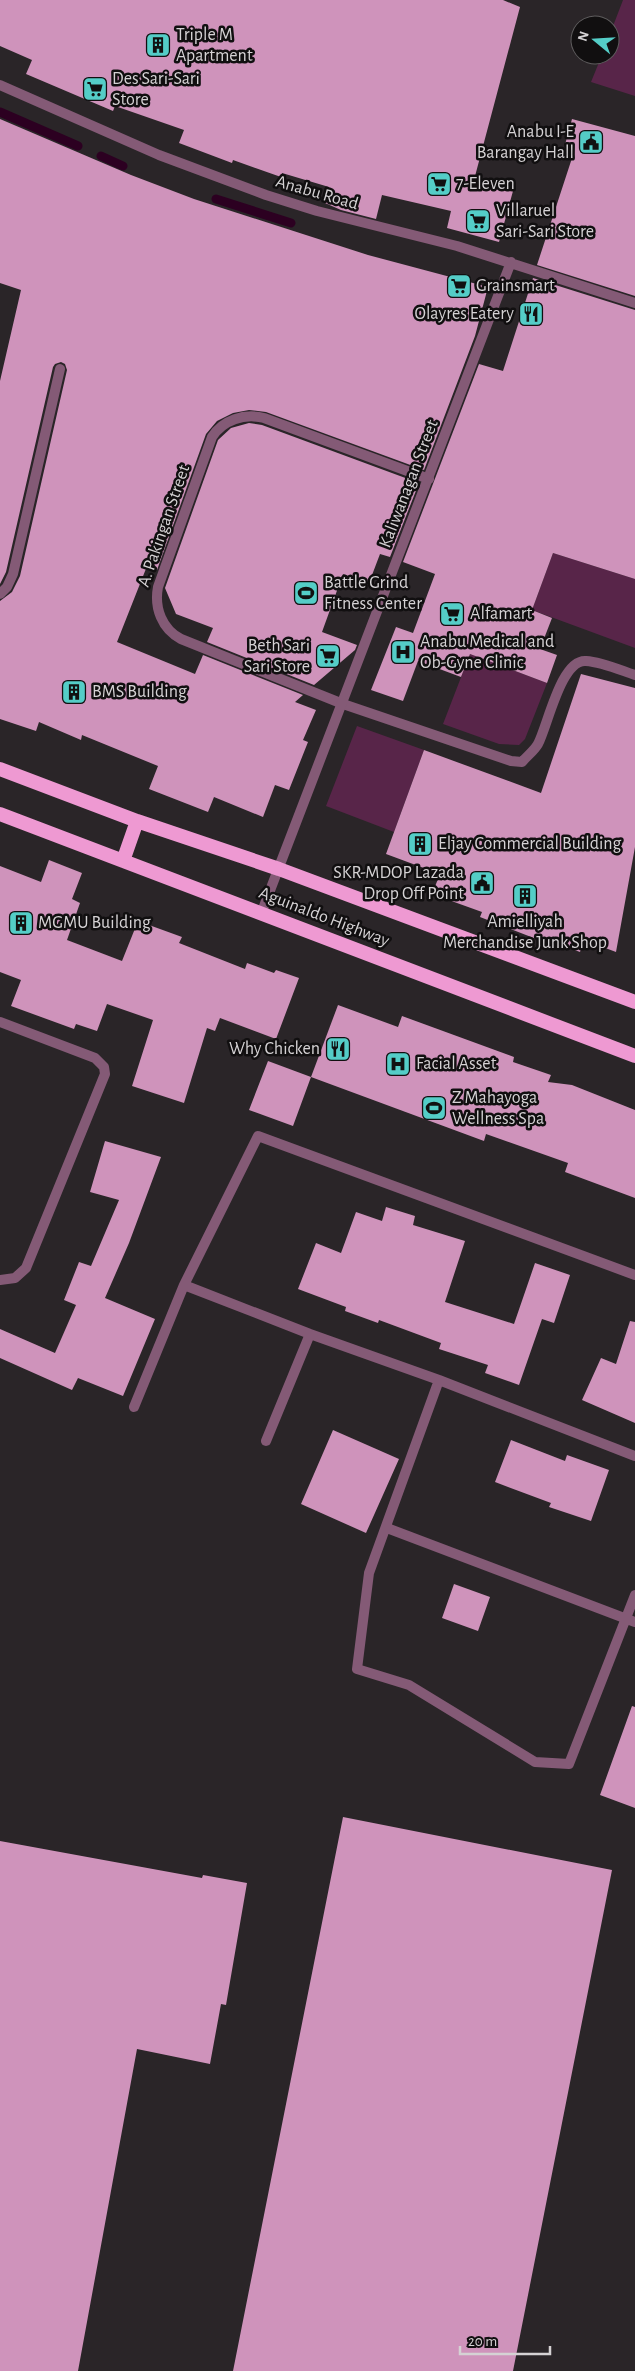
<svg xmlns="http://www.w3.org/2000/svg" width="635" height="2371" font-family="'Alegreya Sans',sans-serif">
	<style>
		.green { fill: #582549 }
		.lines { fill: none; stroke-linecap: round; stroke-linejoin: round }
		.stream { stroke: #2c0021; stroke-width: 9 }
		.building { fill: #cf93bb }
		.minor { stroke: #845a76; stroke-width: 10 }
		.tertiary { stroke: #845a76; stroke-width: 10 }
		.trunk { stroke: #ee99d2; stroke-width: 14 }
		.labels { text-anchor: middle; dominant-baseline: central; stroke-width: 5; stroke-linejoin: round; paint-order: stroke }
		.poi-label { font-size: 18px; fill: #d5d2d4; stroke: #110f10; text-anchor: start }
		.street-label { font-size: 18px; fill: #d5d2d4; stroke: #110f10 }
	</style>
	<rect width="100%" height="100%" fill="#2a2528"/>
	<path class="green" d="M 623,0 L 635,0 L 635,96 L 591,82 L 602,55 L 610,55 L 610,34 Z
		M 553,553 L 635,579 L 635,648 L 532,610 Z
		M 470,654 L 547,683 L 525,739 L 519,745 L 499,744 L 443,724 Z
		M 357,726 L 424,750 L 394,832 L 326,806 Z"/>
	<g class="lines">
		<path class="stream" d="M 0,112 L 78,146
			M 101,156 L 123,166
			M 216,199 L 291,223"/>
	</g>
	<path class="building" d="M 0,0 L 503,0 L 520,7 L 474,180 L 513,191 L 499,242 L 447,228 L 451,211 L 382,195 L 376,219 L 341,210 L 325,203 L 329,187 L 282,173 L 281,177 L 233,160 L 232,163 L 179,143 L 184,130 L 115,106 L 113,111 L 26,74 L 32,60 L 0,46 Z
		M 0,119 L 131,175 L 194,199 L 368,255 L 488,287 L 475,336 L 424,470 L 266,412 L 249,410 L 233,413 L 217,421 L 206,434 L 157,570 L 151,556 L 117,642 L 195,674 L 203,655 L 303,695 L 295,702 L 316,710 L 303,740 L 308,742 L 289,790 L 275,785 L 263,817 L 214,797 L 208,812 L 149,789 L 158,766 L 82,735 L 81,740 L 39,722 L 36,731 L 0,719 L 0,601 L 12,592 L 20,576 L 67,370 L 65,364 L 61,362 L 55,364 L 53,367 L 6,572 L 0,584 L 0,381 L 21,290 L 0,283 Z
		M 572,119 L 635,136 L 635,296 L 537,265 L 573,155 L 563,152 Z
		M 533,278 L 635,310 L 635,579 L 553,553 L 532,610 L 552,618 L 540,649 L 557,655 L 547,683 L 470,654 L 461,677 L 418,661 L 403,701 L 371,690 L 396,627 L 413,633 L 435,574 L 403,562 L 479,364 L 503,371 Z
		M 249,423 L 262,425 L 419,483 L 390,557 L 380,554 L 369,583 L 343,574 L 322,632 L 357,645 L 355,650 L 314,685 L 207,642 L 213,628 L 176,614 L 165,588 L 218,440 L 231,428 Z
		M 581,674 L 635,688 L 635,847 L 616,952 L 584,940 L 580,952 L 545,939 L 544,942 L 480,917 L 482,912 L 432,894 L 440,874 L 386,854 L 424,750 L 541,793 Z
		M 49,860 L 82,873 L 72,899 L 80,903 L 67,940 L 122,961 L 138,921 L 182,937 L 179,943 L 245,969 L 247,963 L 274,973 L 276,970 L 299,978 L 276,1039 L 220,1018 L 215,1031 L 207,1028 L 184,1103 L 132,1086 L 153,1020 L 107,1004 L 97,1031 L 76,1024 L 74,1029 L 11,1006 L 21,980 L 0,972 L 0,866 L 41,882 Z
		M 338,1005 L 398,1027 L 402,1016 L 514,1057 L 513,1062 L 551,1075 L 548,1082 L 572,1085 L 635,1110 L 635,1198 L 565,1172 L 568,1163 L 486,1134 L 484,1141 L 311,1077 Z
		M 268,1061 L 311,1077 L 293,1126 L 249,1110 Z
		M 105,1141 L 161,1157 L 129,1243 L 105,1298 L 155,1319 L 123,1396 L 78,1378 L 72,1390 L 0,1358 L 0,1329 L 55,1353 L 76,1305 L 64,1300 L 79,1262 L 91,1266 L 119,1200 L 90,1192 Z
		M 386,1207 L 415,1216 L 413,1225 L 465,1241 L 445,1302 L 514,1324 L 535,1263 L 570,1275 L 554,1323 L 542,1319 L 519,1385 L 485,1373 L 488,1365 L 439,1349 L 441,1343 L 379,1320 L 378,1323 L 345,1311 L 346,1307 L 298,1289 L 316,1243 L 341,1253 L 356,1212 L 382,1221 Z
		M 630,1321 L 635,1322 L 635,1423 L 582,1400 L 601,1358 L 616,1364 Z
		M 333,1430 L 399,1459 L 366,1533 L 301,1504 Z
		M 511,1440 L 565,1461 L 567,1455 L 609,1470 L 591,1521 L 549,1507 L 551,1503 L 495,1482 Z
		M 454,1584 L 490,1597 L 478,1631 L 442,1618 Z
		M 632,1706 L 635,1707 L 635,1808 L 600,1795 Z
		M 343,1817 L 612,1870 L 513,2371 L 233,2371 Z
		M 0,1841 L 202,1878 L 203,1875 L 247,1883 L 226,2005 L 221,2004 L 210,2064 L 137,2049 L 78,2371 L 0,2371 Z"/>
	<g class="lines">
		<path class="minor" d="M 429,479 L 264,418 C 244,413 223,420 212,437 L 158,587 C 154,608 162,629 181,639 L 343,704 L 511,761 L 522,762 C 527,756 534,751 538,744 C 548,725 561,659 586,661 C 602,662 620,670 635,675
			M 0,594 L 7,587 L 13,574 L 60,369
			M 0,1022 L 95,1058 L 104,1067 L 105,1074 L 26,1268 L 15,1278 L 0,1280
			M 184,1285 L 310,1334 L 439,1380 L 635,1456
			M 439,1380 L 369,1573 L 357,1669 L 409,1685 L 535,1762 L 569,1764 L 635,1595
			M 134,1407 L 184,1285 L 258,1136 L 635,1275
			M 266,1441 L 310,1334
			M 387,1528 L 635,1622"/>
		<path class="tertiary" d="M 0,85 L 159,155 L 266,195 L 317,211 L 457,246 L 635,303
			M 261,914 L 511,262"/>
		<path class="trunk" d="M 0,769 L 137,821 L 279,869 L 635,1002
			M 0,814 L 635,1056
			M 123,861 L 137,821"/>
	</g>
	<defs>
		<symbol id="building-square" viewBox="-11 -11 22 22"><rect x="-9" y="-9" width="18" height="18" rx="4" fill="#54cdc7" stroke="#110f10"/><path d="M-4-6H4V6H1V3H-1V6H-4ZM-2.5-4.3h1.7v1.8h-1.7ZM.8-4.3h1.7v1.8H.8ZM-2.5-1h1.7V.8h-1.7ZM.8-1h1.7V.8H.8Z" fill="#111"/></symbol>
		<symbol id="supermarket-square" viewBox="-11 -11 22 22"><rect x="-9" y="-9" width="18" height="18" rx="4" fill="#54cdc7" stroke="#110f10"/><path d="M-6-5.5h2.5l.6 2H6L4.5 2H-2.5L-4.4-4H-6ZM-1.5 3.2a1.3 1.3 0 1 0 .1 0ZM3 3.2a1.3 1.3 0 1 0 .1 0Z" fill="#111"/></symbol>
		<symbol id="civic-square" viewBox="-11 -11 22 22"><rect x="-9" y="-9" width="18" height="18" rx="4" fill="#54cdc7" stroke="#110f10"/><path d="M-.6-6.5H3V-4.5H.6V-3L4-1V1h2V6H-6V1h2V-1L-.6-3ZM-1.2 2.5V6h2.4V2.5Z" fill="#111"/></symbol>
		<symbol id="restaurant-square" viewBox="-11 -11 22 22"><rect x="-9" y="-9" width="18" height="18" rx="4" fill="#54cdc7" stroke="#110f10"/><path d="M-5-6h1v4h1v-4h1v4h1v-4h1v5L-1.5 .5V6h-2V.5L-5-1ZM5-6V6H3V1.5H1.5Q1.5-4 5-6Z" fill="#111"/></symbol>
		<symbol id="stadium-square" viewBox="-11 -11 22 22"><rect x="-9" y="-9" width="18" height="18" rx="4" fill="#54cdc7" stroke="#110f10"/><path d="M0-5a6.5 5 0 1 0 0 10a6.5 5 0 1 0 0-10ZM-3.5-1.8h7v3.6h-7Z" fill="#111"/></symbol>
		<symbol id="hospital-square" viewBox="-11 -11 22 22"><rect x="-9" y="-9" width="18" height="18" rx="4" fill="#54cdc7" stroke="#110f10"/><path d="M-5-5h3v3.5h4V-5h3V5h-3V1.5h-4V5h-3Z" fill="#111"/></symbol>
	</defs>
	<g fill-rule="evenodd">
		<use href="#building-square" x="144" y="31" width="28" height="28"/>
		<use href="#supermarket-square" x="81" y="75" width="28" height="28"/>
		<use href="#civic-square" x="577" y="128" width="28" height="28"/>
		<use href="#supermarket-square" x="425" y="170" width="28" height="28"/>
		<use href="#supermarket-square" x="464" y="207" width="28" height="28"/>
		<use href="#supermarket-square" x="445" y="272" width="28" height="28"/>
		<use href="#restaurant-square" x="517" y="300" width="28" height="28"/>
		<use href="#stadium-square" x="292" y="579" width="28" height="28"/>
		<use href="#supermarket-square" x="438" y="600" width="28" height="28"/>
		<use href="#hospital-square" x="389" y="638" width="28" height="28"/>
		<use href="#supermarket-square" x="314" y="642" width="28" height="28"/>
		<use href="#building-square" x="60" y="678" width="28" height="28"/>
		<use href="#building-square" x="406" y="830" width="28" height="28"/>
		<use href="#civic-square" x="468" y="869" width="28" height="28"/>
		<use href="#building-square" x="511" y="882" width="28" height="28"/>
		<use href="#building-square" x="7" y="909" width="28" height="28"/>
		<use href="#restaurant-square" x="324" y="1035" width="28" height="28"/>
		<use href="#hospital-square" x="384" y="1050" width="28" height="28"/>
		<use href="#stadium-square" x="420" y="1094" width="28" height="28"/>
	</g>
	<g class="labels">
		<g class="poi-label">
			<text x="176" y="35">Triple M<tspan x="176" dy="21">Apartment</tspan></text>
			<text x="112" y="79">Des Sari-Sari<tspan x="112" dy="21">Store</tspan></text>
			<text x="574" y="132" text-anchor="end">Anabu I-E<tspan x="574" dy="21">Barangay Hall</tspan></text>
			<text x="456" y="184">7-Eleven</text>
			<text x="496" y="211">Villaruel<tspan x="496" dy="21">Sari-Sari Store</tspan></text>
			<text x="476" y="286">Grainsmart</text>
			<text x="514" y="314" text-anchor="end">Olayres Eatery</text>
			<text x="324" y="583">Battle Grind<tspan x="324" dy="21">Fitness Center</tspan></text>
			<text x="470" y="614">Alfamart</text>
			<text x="420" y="642">Anabu Medical and<tspan x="420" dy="21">Ob-Gyne Clinic</tspan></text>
			<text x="310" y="646" text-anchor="end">Beth Sari<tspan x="310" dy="21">Sari Store</tspan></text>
			<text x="92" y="692">BMS Building</text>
			<text x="438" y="844">Eljay Commercial Building</text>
			<text x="464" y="873" text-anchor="end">SKR-MDOP Lazada<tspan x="464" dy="21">Drop Off Point</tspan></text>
			<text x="525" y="922" text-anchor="middle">Amielliyah<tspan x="525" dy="21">Merchandise Junk Shop</tspan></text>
			<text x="38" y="923">MGMU Building</text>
			<text x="320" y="1049" text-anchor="end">Why Chicken</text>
			<text x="416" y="1064">Facial Asset</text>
			<text x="452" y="1098">Z Mahayoga<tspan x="452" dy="21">Wellness Spa</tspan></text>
		</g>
		<g class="street-label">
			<text transform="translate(317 193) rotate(16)">Anabu Road</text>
			<text transform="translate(409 484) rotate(-69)">Kaliwanagan Street</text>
			<text transform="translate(164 526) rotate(-71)">A. Pakingan Street</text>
			<text transform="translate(324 917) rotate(21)">Aguinaldo Highway</text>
		</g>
	</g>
	<g transform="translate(595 40) rotate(288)"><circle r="24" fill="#110f10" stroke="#5f5d5e"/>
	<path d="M0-4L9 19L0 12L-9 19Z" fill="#54cdc7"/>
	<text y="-8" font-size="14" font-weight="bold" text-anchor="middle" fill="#d5d2d4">N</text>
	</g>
	<path d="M460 2346v8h90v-8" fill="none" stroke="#d5d2d4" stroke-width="2.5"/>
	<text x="468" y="2346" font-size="15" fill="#d5d2d4" stroke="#110f10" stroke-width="4" paint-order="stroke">20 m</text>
</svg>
